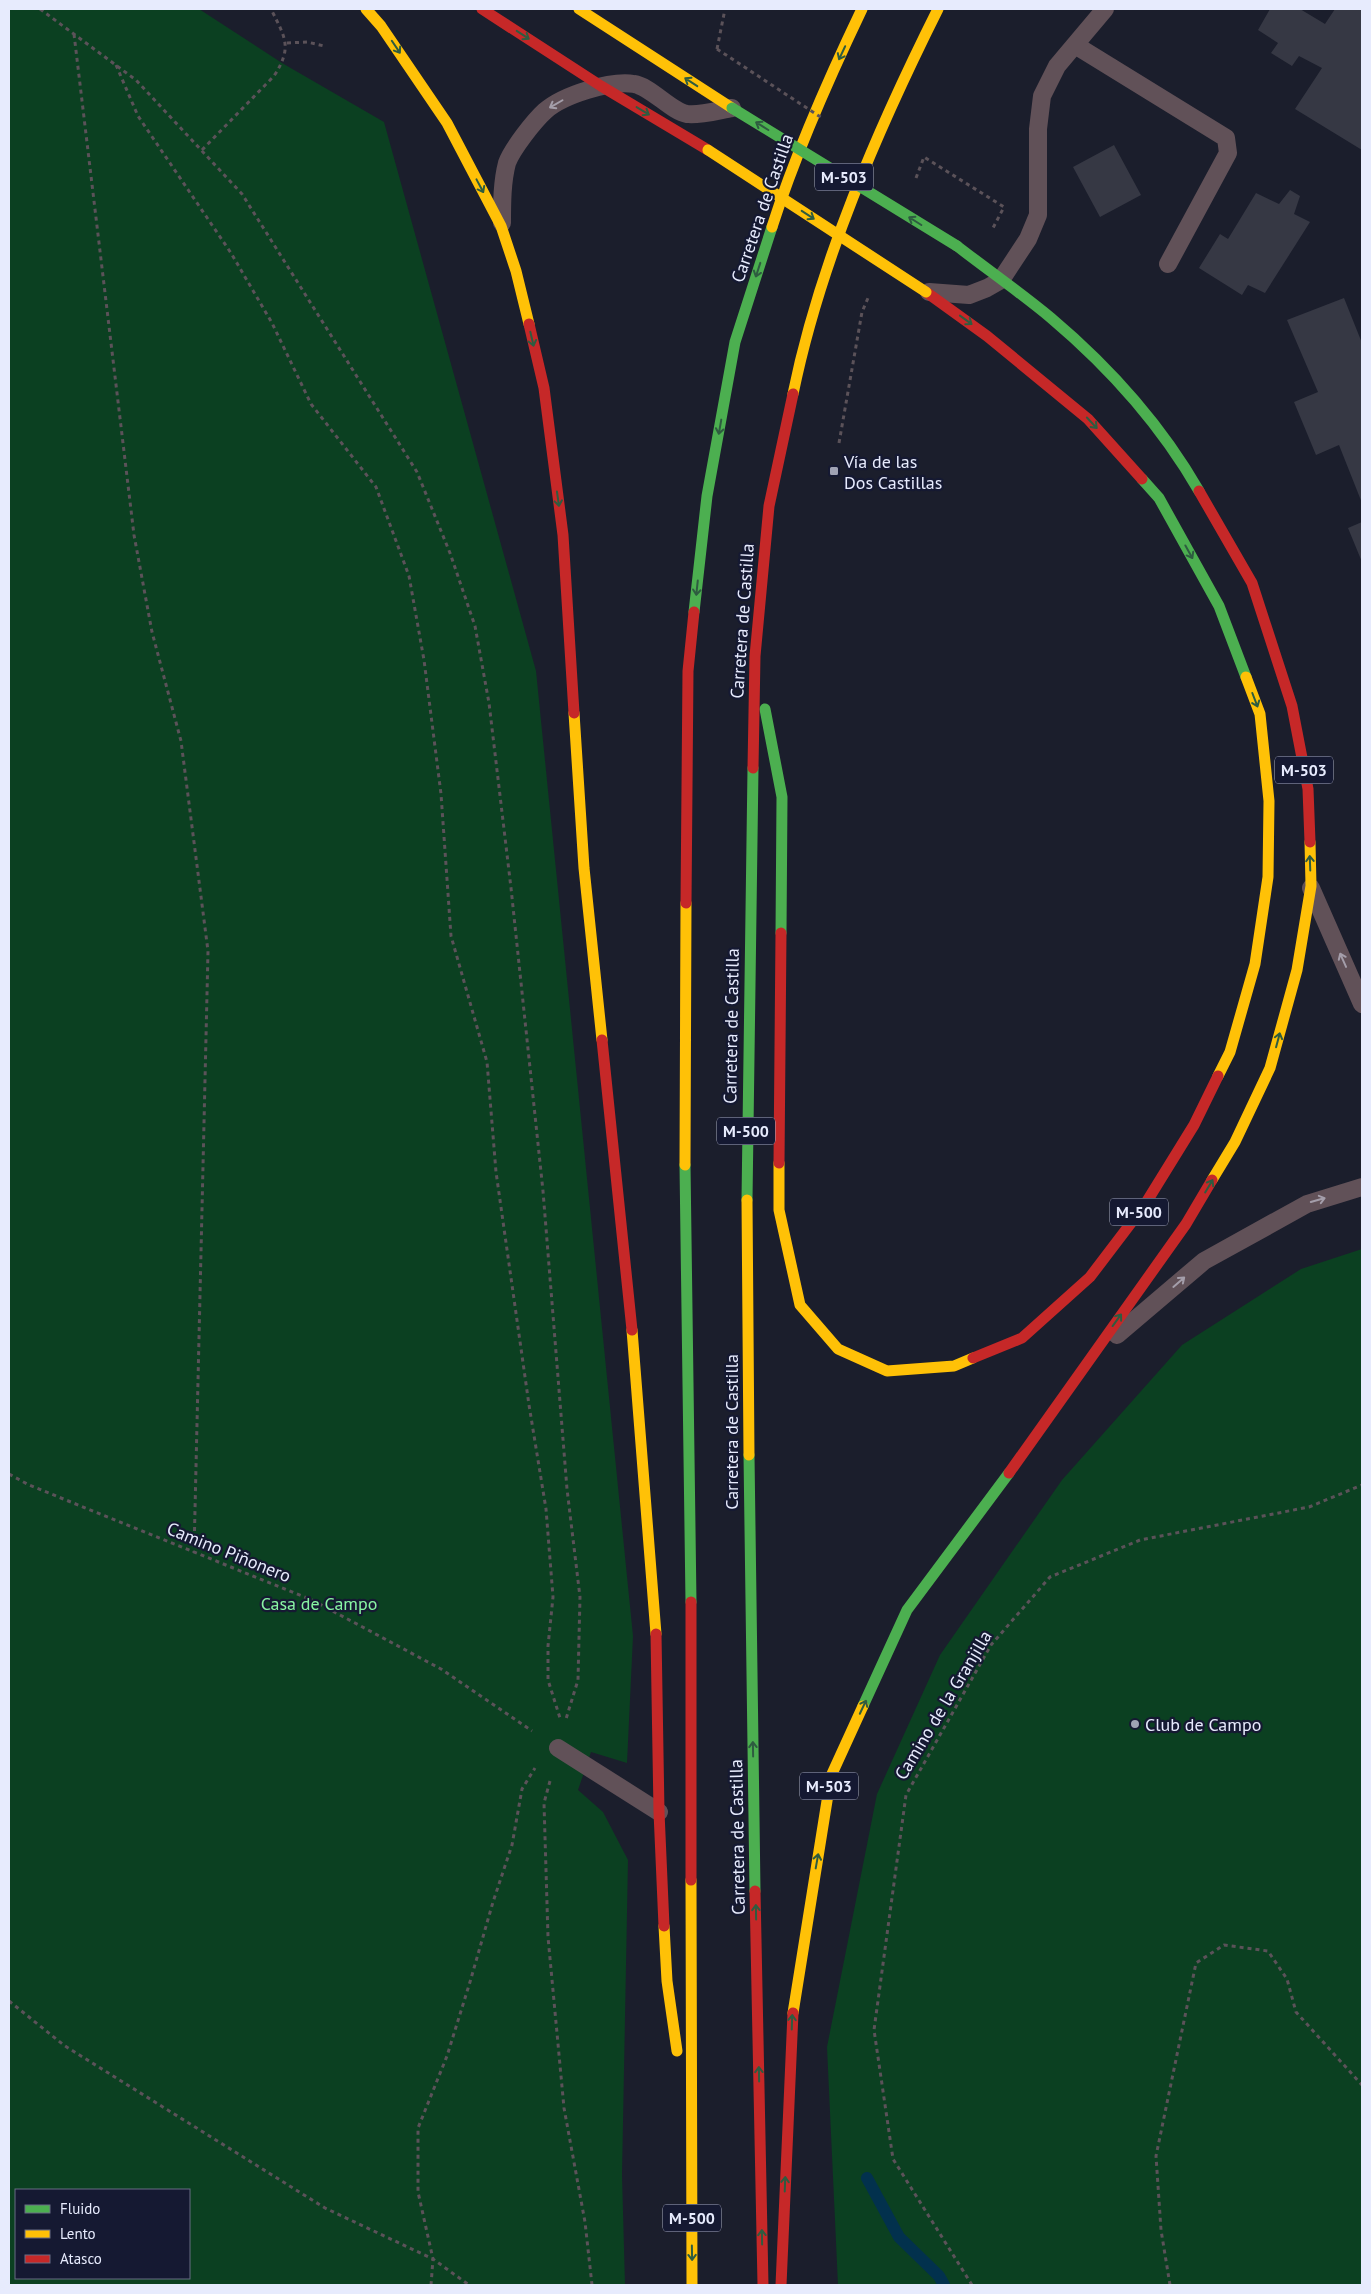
<svg xmlns="http://www.w3.org/2000/svg" width="1371" height="2294" font-family="'PT Sans',sans-serif">
	<style>
		.green { fill: #0b4021; fill-rule: evenodd }
		.lines { fill: none; stroke-linecap: round; stroke-linejoin: round }
		.stream { stroke: #02314d; stroke-width: 12 }
		.building { fill: #363844 }
		.path { stroke: #5b5259; stroke-width: 3; stroke-dasharray: 4 4; stroke-linecap: butt }
		.lane { stroke: #615158; stroke-width: 18 }
		.fast { stroke: #4caf50; stroke-width: 11 }
		.slow { stroke: #ffc107; stroke-width: 11 }
		.jam { stroke: #c62828; stroke-width: 11 }
		.path-bridge { stroke: #5b5259; stroke-width: 3; stroke-dasharray: 4 4; stroke-linecap: butt }
		.fast-bridge { stroke: #4caf50; stroke-width: 11 }
		.slow-bridge { stroke: #ffc107; stroke-width: 11 }
		.oneway { stroke: #2e5c40 }
		.oneway2 { stroke: #a49eaa }
		.poi-dot { fill: #a0a3b4; stroke: #151932; stroke-width: 2 }
		.labels { text-anchor: middle; dominant-baseline: central; stroke-width: 4.5; stroke-linejoin: round; paint-order: stroke }
		.shield { fill: #151932; stroke: #a8acc0; stroke-width: 1 }
		.shield-label { font-size: 16px; font-weight: bold; fill: #e7ebfd }
		.street-label { font-size: 18px; fill: #e7ebfd; stroke: #151932 }
		.poi-label { font-size: 18px; fill: #e7ebfd; stroke: #151932; text-anchor: start }
		.park-label { font-size: 18px; fill: #88f4a3; stroke: #151932 }
	</style>
	<rect width="100%" height="100%" fill="#1b1e2c"/>
	<path class="green" d="M 9,9 L 199,9 L 282,63 L 384,122 L 536,671 L 633,1636 L 627,1763 L 591,1752 L 578,1790 L 603,1812 L 628,1860 L 622,2175 L 625,2285 L 9,2285 ZM 16,2190 L 189,2190 L 189,2278 L 16,2278 Z
		M 1362,1249 L 1362,2285 L 838,2285 L 827,2047 L 877,1794 L 940,1655 L 1062,1480 L 1182,1345 L 1301,1269 Z"/>
	<g class="lines">
		<path class="stream" d="M 867,2178 L 899,2237 L 939,2276 L 944,2285"/>
	</g>
	<path class="building" d="M 1270,9 L 1300,9 L 1325,24 L 1335,9 L 1362,9 L 1362,150 L 1295,109 L 1322,68 L 1299,56 L 1292,66 L 1271,53 L 1278,43 L 1258,30 Z
		M 1114,145 L 1141,195 L 1100,217 L 1073,167 Z
		M 1290,190 L 1300,196 L 1294,214 L 1310,222 L 1265,293 L 1248,285 L 1242,295 L 1199,268 L 1220,234 L 1228,239 L 1256,193 L 1279,204 Z
		M 1344,298 L 1362,343 L 1362,503 L 1339,445 L 1316,455 L 1294,402 L 1318,392 L 1287,320 Z
		M 1362,522 L 1362,562 L 1348,528 Z"/>
	<g class="lines">
		<path class="path" d="M 40,9 L 136,80 L 242,194 L 417,472 L 450,553 L 475,626 L 489,703 L 511,888 L 543,1191 L 567,1489 L 580,1597 L 578,1680 L 566,1719
			M 74,34 L 134,535 L 152,632 L 181,741 L 208,951 L 194,1553
			M 287,43 L 307,42 L 324,46
			M 717,49 L 725,9
			M 116,65 L 138,116 L 231,253 L 272,323 L 311,404 L 376,487 L 409,576 L 424,660 L 441,794 L 451,936 L 487,1062 L 496,1172 L 529,1405 L 546,1509 L 553,1597 L 548,1646 L 548,1680 L 560,1718
			M 202,150 L 274,76 C 292,48 286,39 272,11
			M 916,178 L 924,157 L 1004,207 L 993,228
			M 839,443 L 862,312 L 868,298
			M 9,1474 L 29,1485 L 312,1600 L 441,1669 L 532,1731
			M 550,1781 L 544,1803 L 548,1937 L 564,2108 L 585,2222 L 592,2285
			M 9,2001 L 65,2046 L 325,2208 L 433,2259 L 469,2285
			M 431,2285 L 433,2259 L 418,2192 L 418,2128 L 447,2056 L 470,1982 L 493,1902 L 512,1845 L 522,1789 L 535,1768
			M 972,2285 L 893,2159 L 874,2030 L 906,1795 L 991,1645 L 1050,1577 L 1140,1540 L 1309,1507 L 1362,1485
			M 1170,2285 L 1161,2230 L 1156,2156 L 1196,1963 L 1224,1945 L 1268,1951 L 1287,1979 L 1296,2012 L 1362,2085"/>
		<path class="lane" d="M 1075,45 L 1226,138 L 1228,153 L 1168,264
			M 502,223 C 502,203 502,182 507,163 C 512,149 534,121 545,111 C 563,95 611,80 634,84 C 650,86 672,112 687,114 C 698,116 720,110 732,108
			M 929,292 L 969,295 L 987,288 L 1001,280 L 1028,239 L 1038,215 L 1038,129 L 1042,96 L 1057,66 L 1105,9
			M 1311,888 L 1362,1004
			M 1117,1335 L 1204,1261 L 1307,1204 L 1362,1187
			M 558,1748 L 659,1812"/>
		<path class="fast" d="M 957,246 C 988,270 1021,293 1051,318 C 1109,367 1161,425 1199,491
			M 1142,479 L 1159,498 L 1219,606 L 1246,677
			M 694,612 L 707,496 L 735,342 L 772,227
			M 765,709 L 782,797 L 781,933
			M 685,1165 L 691,1602
			M 747,1200 L 753,768
			M 749,1455 L 755,1891
			M 863,1706 L 907,1610 L 1009,1473"/>
		<path class="slow" d="M 366,9 L 381,26 L 447,123 L 501,226 L 516,271 L 529,324
			M 579,9 L 732,108
			M 772,227 C 796,152 828,80 862,9
			M 793,394 C 820,262 878,129 938,9
			M 574,713 L 584,868 L 602,1040
			M 1218,1076 L 1230,1052 L 1255,964 L 1268,877 L 1269,801 L 1260,714 L 1246,677
			M 779,1163 L 779,1210 L 800,1305 L 838,1349 L 887,1371 L 954,1366 L 973,1358
			M 685,1165 L 686,903
			M 1212,1180 L 1235,1142 L 1270,1068 L 1297,970 L 1311,886 L 1310,842
			M 747,1200 L 749,1455
			M 632,1330 L 656,1634
			M 691,1880 L 692,2285
			M 664,1926 L 667,1981 L 677,2051
			M 793,2013 L 831,1776 L 863,1706"/>
		<path class="jam" d="M 482,9 L 601,86 L 708,150
			M 926,292 L 987,336 L 1088,419 L 1142,479
			M 529,324 L 544,388 L 563,535 L 574,713
			M 1199,491 L 1252,583 L 1292,706 L 1308,789 L 1310,842
			M 753,768 L 755,656 L 769,506 L 793,394
			M 686,903 L 688,671 L 694,612
			M 602,1040 L 632,1330
			M 779,1163 L 781,933
			M 973,1358 L 1022,1338 L 1090,1277 L 1144,1206 L 1194,1125 L 1218,1076
			M 1009,1473 L 1186,1224 L 1212,1180
			M 691,1602 L 691,1880
			M 656,1634 L 659,1812 L 664,1926
			M 755,1891 L 763,2285
			M 781,2285 L 793,2013"/>
		<path class="path-bridge" d="M 717,49 L 822,118"/>
		<path class="fast-bridge" d="M 732,108 L 957,246"/>
		<path class="slow-bridge" d="M 708,150 L 926,292"/>
	</g>
	<defs><path id="oneway-shaft" d="M-6 0H5M1.5-3L5.5 0L1.5 3" fill="none" stroke-width="1.6" stroke-linecap="round" stroke-linejoin="round" transform="scale(1.25)"/></defs>
	<g class="oneway">
		<use href="#oneway-shaft" transform="translate(523 35) rotate(33)"/>
		<use href="#oneway-shaft" transform="translate(396 47) rotate(56)"/>
		<use href="#oneway-shaft" transform="translate(842 53) rotate(115)"/>
		<use href="#oneway-shaft" transform="translate(691 82) rotate(-147)"/>
		<use href="#oneway-shaft" transform="translate(643 111) rotate(31)"/>
		<use href="#oneway-shaft" transform="translate(762 126) rotate(-148)"/>
		<use href="#oneway-shaft" transform="translate(480 186) rotate(62)"/>
		<use href="#oneway-shaft" transform="translate(808 215) rotate(33)"/>
		<use href="#oneway-shaft" transform="translate(915 221) rotate(-148)"/>
		<use href="#oneway-shaft" transform="translate(758 270) rotate(108)"/>
		<use href="#oneway-shaft" transform="translate(966 320) rotate(36)"/>
		<use href="#oneway-shaft" transform="translate(532 339) rotate(77)"/>
		<use href="#oneway-shaft" transform="translate(1092 423) rotate(47)"/>
		<use href="#oneway-shaft" transform="translate(720 427) rotate(100)"/>
		<use href="#oneway-shaft" transform="translate(558 499) rotate(82)"/>
		<use href="#oneway-shaft" transform="translate(1189 552) rotate(61)"/>
		<use href="#oneway-shaft" transform="translate(697 588) rotate(96)"/>
		<use href="#oneway-shaft" transform="translate(1255 700) rotate(69)"/>
		<use href="#oneway-shaft" transform="translate(1310 863) rotate(-92)"/>
		<use href="#oneway-shaft" transform="translate(1278 1040) rotate(-75)"/>
		<use href="#oneway-shaft" transform="translate(1209 1186) rotate(-59)"/>
		<use href="#oneway-shaft" transform="translate(1117 1320) rotate(-54)"/>
		<use href="#oneway-shaft" transform="translate(863 1707) rotate(-65)"/>
		<use href="#oneway-shaft" transform="translate(753 1749) rotate(-91)"/>
		<use href="#oneway-shaft" transform="translate(817 1861) rotate(-80)"/>
		<use href="#oneway-shaft" transform="translate(756 1912) rotate(-91)"/>
		<use href="#oneway-shaft" transform="translate(792 2022) rotate(-88)"/>
		<use href="#oneway-shaft" transform="translate(759 2074) rotate(-91)"/>
		<use href="#oneway-shaft" transform="translate(785 2184) rotate(-88)"/>
		<use href="#oneway-shaft" transform="translate(762 2237) rotate(-91)"/>
		<use href="#oneway-shaft" transform="translate(692 2253) rotate(89)"/>
	</g>
	<g class="oneway2">
		<use href="#oneway-shaft" transform="translate(556 104) rotate(150)"/>
		<use href="#oneway-shaft" transform="translate(1343 960) rotate(-114)"/>
		<use href="#oneway-shaft" transform="translate(1318 1200) rotate(-16)"/>
		<use href="#oneway-shaft" transform="translate(1179 1282) rotate(-41)"/>
	</g>
	<g class="poi-dot">
		<rect x="829" y="466" width="10" height="10" rx="2.5"/>
		<circle cx="1135" cy="1724" r="5"/>
	</g>
	<g class="labels">
		<g class="shield">
			<rect x="815" y="163.5" width="58" height="27" rx="4"/>
			<rect x="1275" y="756.5" width="58" height="27" rx="4"/>
			<rect x="717" y="1117.5" width="58" height="27" rx="4"/>
			<rect x="1110" y="1198.5" width="58" height="27" rx="4"/>
			<rect x="800" y="1772.5" width="58" height="27" rx="4"/>
			<rect x="663" y="2204.5" width="58" height="27" rx="4"/>
		</g>
		<g class="shield-label">
			<text x="844" y="177">M-503</text>
			<text x="1304" y="770">M-503</text>
			<text x="746" y="1131">M-500</text>
			<text x="1139" y="1212">M-500</text>
			<text x="829" y="1786">M-503</text>
			<text x="692" y="2218">M-500</text>
		</g>
		<g class="street-label">
			<text transform="translate(762 208) rotate(-71)">Carretera de Castilla</text>
			<text transform="translate(742 621) rotate(-86)">Carretera de Castilla</text>
			<text transform="translate(731 1026) rotate(-89)">Carretera de Castilla</text>
			<text transform="translate(731 1432) rotate(-90)">Carretera de Castilla</text>
			<text transform="translate(229 1552) rotate(22)">Camino Piñonero</text>
			<text transform="translate(943 1705) rotate(-59)">Camino de la Granjilla</text>
			<text transform="translate(737 1837) rotate(-91)">Carretera de Castilla</text>
		</g>
		<g class="poi-label">
			<text x="844" y="461">Vía de las<tspan x="844" dy="21">Dos Castillas</tspan></text>
			<text x="1145" y="1724">Club de Campo</text>
		</g>
		<g class="park-label">
			<text x="319" y="1603">Casa de Campo</text>
		</g>
	</g>
	<rect width="1371" height="2294" fill="none" stroke="#e7ebfd" stroke-width="20"/>
	<rect x="15" y="2189" width="175" height="90" fill="#151932" stroke="#696d83"/>
	<rect x="25" y="2205" width="25" height="8" fill="#4caf50" stroke="#696d83"/>
	<text x="60" y="2214" font-size="15" fill="#e7ebfd">Fluido</text>
	<rect x="25" y="2230" width="25" height="8" fill="#ffc107" stroke="#696d83"/>
	<text x="60" y="2239" font-size="15" fill="#e7ebfd">Lento</text>
	<rect x="25" y="2255" width="25" height="8" fill="#c62828" stroke="#696d83"/>
	<text x="60" y="2264" font-size="15" fill="#e7ebfd">Atasco</text>
</svg>
